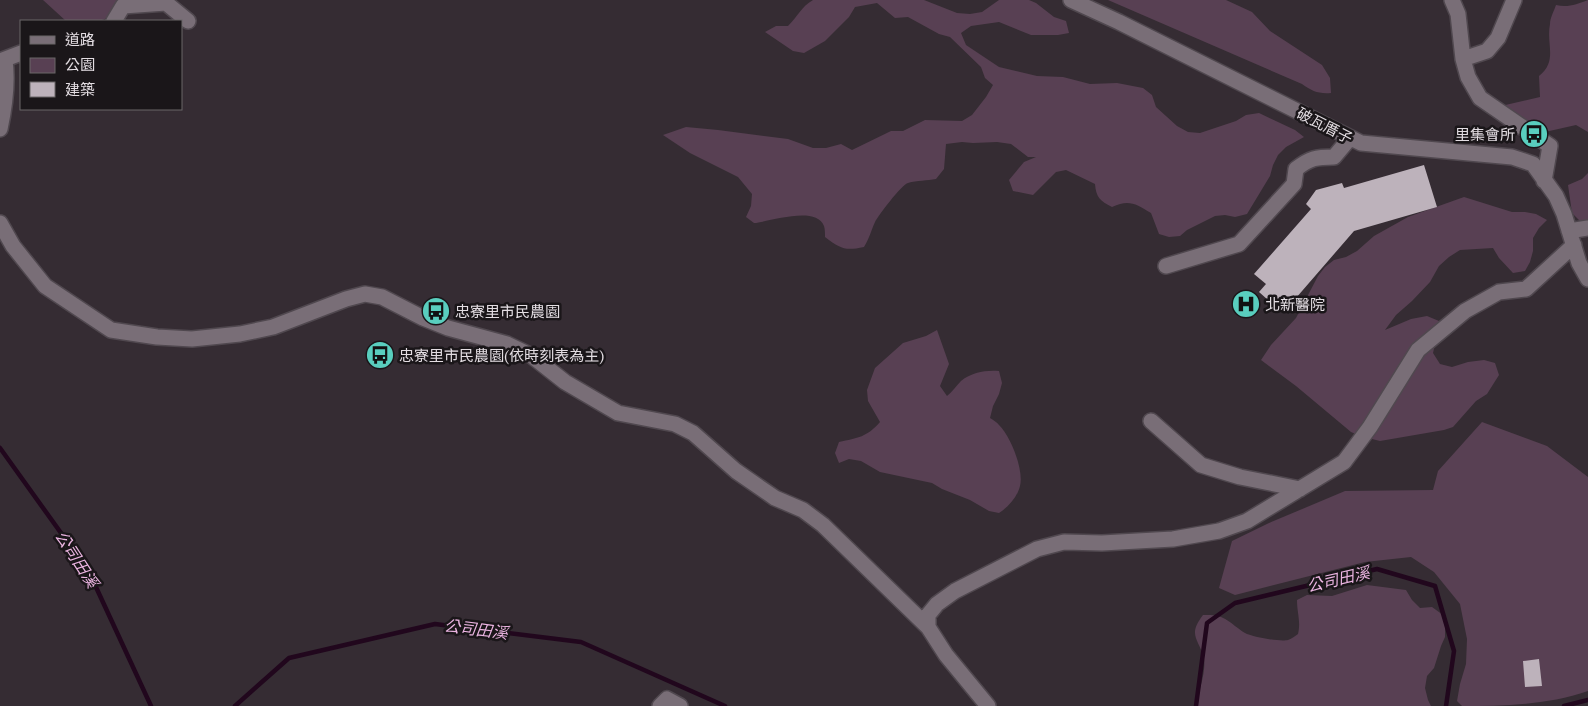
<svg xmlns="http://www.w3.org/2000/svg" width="1588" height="706" font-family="'PT Serif','Noto Sans TC',serif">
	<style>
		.green { fill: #584053 }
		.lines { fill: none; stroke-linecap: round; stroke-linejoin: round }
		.stream { stroke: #21071d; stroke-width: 4.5 }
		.building { fill: #bdb2bb }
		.minor-casing { stroke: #50484f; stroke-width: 18 }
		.minor { stroke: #796e77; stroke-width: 15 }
		.labels { text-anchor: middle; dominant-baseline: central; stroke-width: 5; stroke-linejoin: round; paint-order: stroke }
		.street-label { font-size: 15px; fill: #e3dde2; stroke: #1a1619 }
		.poi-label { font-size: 15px; fill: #e3dde2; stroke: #1a1619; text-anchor: start }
		.water-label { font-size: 16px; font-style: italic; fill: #ebb4e1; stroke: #1a1619 }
	</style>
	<rect width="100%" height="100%" fill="#352c33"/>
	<path class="green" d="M 43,0 L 129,0 L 105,19 L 99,21 L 66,21 Z
		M 813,0 L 924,0 L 957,13 L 970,14 L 982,12 L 999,0 L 1029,0 L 1036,3 L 1054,17 L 1066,21 L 1069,33 L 1058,35 L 1031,35 L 999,22 L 971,26 L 961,33 L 966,45 L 999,67 L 1037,76 L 1063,77 L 1090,84 L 1117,83 L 1143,88 L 1152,95 L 1156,107 L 1177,126 L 1188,132 L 1200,133 L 1236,121 L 1246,115 L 1259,113 L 1295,130 L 1304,137 L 1286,147 L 1278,155 L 1273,165 L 1270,176 L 1247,214 L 1235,217 L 1225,215 L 1215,216 L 1187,230 L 1180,236 L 1169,237 L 1159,234 L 1151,213 C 1136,204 1129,199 1112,207 C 1100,201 1096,197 1095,184 L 1066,170 L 1056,172 L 1033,195 L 1013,191 L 1009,180 L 1024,162 L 1036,157 L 1028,157 L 1011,144 L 997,142 L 973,143 L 962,142 L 946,144 L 944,169 L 936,179 C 927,181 917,180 908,183 C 902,184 878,216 875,222 C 871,231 869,239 864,247 C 845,251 841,249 825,237 C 825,234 825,229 824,226 C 816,205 769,222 754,223 L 746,217 L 751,206 L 752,194 L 738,177 L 690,153 L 663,135 L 686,127 L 718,130 L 788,139 L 813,148 L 826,148 L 841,144 L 852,150 L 891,131 L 903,131 L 925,120 L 962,121 L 972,115 L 986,97 L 993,85 L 985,78 L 981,67 L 950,37 L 939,34 L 908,17 L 895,18 L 877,3 L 855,7 L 849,17 L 825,41 L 804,53 L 793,51 L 765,32 L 776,26 L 788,26 C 798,16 801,7 813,0 Z
		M 1108,0 L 1226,0 L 1252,12 L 1270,31 L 1322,65 L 1330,78 L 1331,93 C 1318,94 1312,91 1302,84 Z
		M 1588,0 L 1588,132 L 1576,125 L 1545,132 L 1501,106 L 1540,97 L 1539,76 C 1558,61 1546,45 1550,24 C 1550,18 1554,11 1556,5 C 1568,8 1577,4 1588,0 Z
		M 1588,173 L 1588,222 L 1582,223 L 1572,213 L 1568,185 L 1582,179 Z
		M 1464,197 L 1512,212 L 1525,212 L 1536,214 L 1547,220 L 1539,228 L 1533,238 L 1533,251 L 1530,262 L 1525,271 L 1513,273 L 1499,258 L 1493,248 L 1460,250 L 1449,257 L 1439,266 L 1430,282 L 1412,301 L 1396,315 L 1385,330 L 1411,319 L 1427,316 L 1439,321 L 1438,331 L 1433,353 L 1440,364 L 1452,367 L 1468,362 L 1484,360 L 1495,363 L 1499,375 L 1487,394 L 1476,401 L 1453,427 L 1444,430 L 1380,441 L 1360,436 L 1351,432 L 1296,386 L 1261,360 L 1271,345 L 1296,318 L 1318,276 L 1325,267 L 1334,260 L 1346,257 L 1357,251 L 1374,236 L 1408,217 Z
		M 937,330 L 949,364 L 940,386 L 947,396 C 952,392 956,386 961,381 C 972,372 986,370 999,371 L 1002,383 L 999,394 L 993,406 L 990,418 C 993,420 997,422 999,425 C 1011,437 1024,470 1020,486 C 1017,498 1008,507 999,513 L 989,511 L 970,500 L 942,489 L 932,483 L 880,472 L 861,461 L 849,459 L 839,463 L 835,453 L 839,442 C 858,438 867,437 880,422 L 868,401 L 867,390 L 875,368 L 903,343 L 926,336 Z
		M 1482,422 L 1547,446 L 1588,477 L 1588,691 C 1548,705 1504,706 1462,706 L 1457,701 L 1460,684 L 1466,664 L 1467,639 L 1460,604 L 1434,572 L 1411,557 L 1365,562 L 1235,595 L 1219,588 L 1232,541 L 1269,523 L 1345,491 L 1433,490 L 1438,471 Z
		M 1367,585 L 1406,590 L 1412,600 L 1420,608 L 1432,607 L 1443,615 L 1445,626 L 1445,637 L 1441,646 L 1434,668 L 1427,676 L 1425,688 L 1428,700 L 1431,706 L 1194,706 C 1199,696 1206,670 1204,659 C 1199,638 1187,636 1203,615 C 1226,614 1228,622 1245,633 C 1252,637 1280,642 1288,640 C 1291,639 1295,636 1298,634 C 1301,621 1297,613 1297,600 L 1307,595 L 1332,596 Z"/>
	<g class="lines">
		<path class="stream" d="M 0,448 L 89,572 L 151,706
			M 235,706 L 289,658 L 435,624 L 581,642 L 725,706
			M 1196,706 L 1207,623 L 1235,603 L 1377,569 L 1435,586 L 1454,651 L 1446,706
			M 1564,706 L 1588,700"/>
	</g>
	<path class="building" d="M 1424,165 L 1437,207 L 1354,231 L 1283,313 L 1259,292 L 1266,284 L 1254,274 L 1311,209 L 1306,204 L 1316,190 L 1342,183 L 1344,188 Z
		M 1539,659 L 1542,686 L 1525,687 L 1523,661 Z"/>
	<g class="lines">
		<defs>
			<path id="minor" d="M 1071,0 L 1119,22 L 1361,143 L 1512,157 L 1533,164 L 1556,196 L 1564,214 L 1579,263 L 1588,279
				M 1452,0 L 1458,14 L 1463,59 L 1468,77 L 1480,98 L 1550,146 L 1544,181
				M 114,21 L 123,6 L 166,3 L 188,21
				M 1463,59 L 1487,51 L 1498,38 L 1514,0
				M 0,61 L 21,53
				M 0,129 C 5,106 8,83 5,60
				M 0,223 L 13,246 L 45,286 L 111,330 L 157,337 L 192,339 L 240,334 L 273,327 L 346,299 L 365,294 L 382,297 L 423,318 L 448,328 L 507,344 L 532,356 L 565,382 L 618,413 L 675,424 L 693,433 L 736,471 L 775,498 L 803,510 L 823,525 L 928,627
				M 1569,231 L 1588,228
				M 1166,266 L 1239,244 L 1294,184 L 1296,169 C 1310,158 1316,157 1334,157 L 1350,138
				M 1151,421 L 1201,465 L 1240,477 L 1300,489
				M 660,706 L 667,699 L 680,706
				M 988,706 L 946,655 L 928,627 L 928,615 L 937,604 L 955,591 L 1037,549 L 1064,542 L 1102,543 L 1173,539 L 1219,531 L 1247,521 L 1344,462 L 1370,427 L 1418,350 L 1465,311 L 1499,292 L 1526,289 L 1574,245"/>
		</defs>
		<use href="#minor" class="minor-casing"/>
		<use href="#minor" class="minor"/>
	</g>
	<defs>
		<symbol id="bus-disc" viewBox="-11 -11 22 22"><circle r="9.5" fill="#59cebe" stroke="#1a1619"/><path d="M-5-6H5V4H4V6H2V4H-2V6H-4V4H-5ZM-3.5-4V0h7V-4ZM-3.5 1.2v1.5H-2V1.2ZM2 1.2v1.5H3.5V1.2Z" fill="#111"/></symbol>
		<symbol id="hospital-disc" viewBox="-11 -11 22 22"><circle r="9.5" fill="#59cebe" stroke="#1a1619"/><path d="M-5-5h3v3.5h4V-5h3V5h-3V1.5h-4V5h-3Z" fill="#111"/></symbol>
	</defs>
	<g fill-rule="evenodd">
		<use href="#bus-disc" x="1518" y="118" width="32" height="32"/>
		<use href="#hospital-disc" x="1230" y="288" width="32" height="32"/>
		<use href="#bus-disc" x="420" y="295" width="32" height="32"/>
		<use href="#bus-disc" x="364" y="339" width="32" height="32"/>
	</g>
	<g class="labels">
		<g class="street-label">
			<text transform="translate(1325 125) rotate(27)">破瓦厝子</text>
		</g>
		<g class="poi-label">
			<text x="1515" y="134" text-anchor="end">里集會所</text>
			<text x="1265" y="304">北新醫院</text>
			<text x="455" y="311">忠寮里市民農園</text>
			<text x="399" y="355">忠寮里市民農園(依時刻表為主)</text>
		</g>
		<g class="water-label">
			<text transform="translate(77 559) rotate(57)">公司田溪</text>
			<text transform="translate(1338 579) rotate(-13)">公司田溪</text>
			<text transform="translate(476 629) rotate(7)">公司田溪</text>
		</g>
	</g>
	<rect x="20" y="20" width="162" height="90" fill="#1a1619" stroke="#6a6669"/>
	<rect x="30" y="36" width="25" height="8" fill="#796e77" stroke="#6a6669"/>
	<text x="65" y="45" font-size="15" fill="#e3dde2">道路</text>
	<rect x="30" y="58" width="25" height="15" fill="#584053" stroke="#6a6669"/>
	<text x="65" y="70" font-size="15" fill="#e3dde2">公園</text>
	<rect x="30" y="82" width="25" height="15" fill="#bdb2bb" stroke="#6a6669"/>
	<text x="65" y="95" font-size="15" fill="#e3dde2">建築</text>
</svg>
